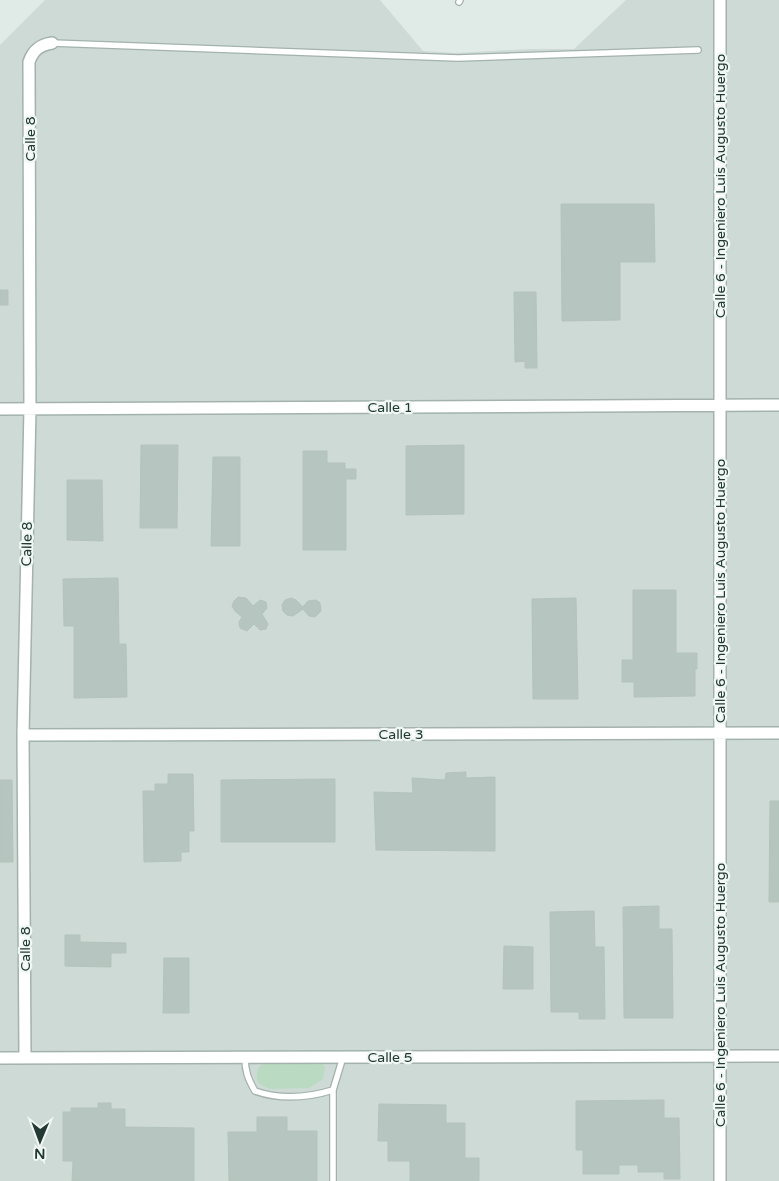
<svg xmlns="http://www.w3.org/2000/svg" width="779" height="1181" font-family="'Varela Round',sans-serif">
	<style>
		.built { fill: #cedad5 }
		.green { fill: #badbc2 }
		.building { fill: #b6c5bf; stroke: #b3c4bc }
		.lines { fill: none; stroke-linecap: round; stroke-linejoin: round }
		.lane-casing { stroke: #a3b2ad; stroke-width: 8 }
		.street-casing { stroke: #a3b2ad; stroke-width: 14 }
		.lane { stroke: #fff; stroke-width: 5.5 }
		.street { stroke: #fff; stroke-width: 11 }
		.labels { text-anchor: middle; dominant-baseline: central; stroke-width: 4.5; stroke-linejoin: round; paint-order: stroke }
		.street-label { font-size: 14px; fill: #223a33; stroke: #f0f7f4 }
	</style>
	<rect width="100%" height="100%" fill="#e0eae6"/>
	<path class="built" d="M 45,0 L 380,0 L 423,51 L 455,53 L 531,49 L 574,49 L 626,0 L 779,0 L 779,1181 L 0,1181 L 0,45 Z"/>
	<path class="green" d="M 268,1062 L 322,1063 L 325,1067 L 323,1079 L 309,1088 L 269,1089 L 258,1083 C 255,1072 257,1065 268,1062 Z"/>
	<path class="building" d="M 561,204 L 654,204 L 655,262 L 620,262 L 620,320 L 562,321 Z
		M 0,290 L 8,290 L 8,305 L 0,305 Z
		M 514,292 L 536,292 L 537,368 L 525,368 L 525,361 L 515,362 Z
		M 141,445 L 178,445 L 177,528 L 140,528 Z
		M 464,445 L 464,514 L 406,515 L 406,446 Z
		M 303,451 L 327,451 L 327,463 L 345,463 L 345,469 L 356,469 L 356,479 L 346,479 L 346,550 L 303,550 Z
		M 213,457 L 240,457 L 240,546 L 211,546 Z
		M 67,480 L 102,480 L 103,541 L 67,540 Z
		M 118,578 L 119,644 L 126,644 L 127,697 L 74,698 L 74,626 L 64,626 L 63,579 Z
		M 633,590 L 676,590 L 676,653 L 697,653 L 697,669 L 695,669 L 695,696 L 634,697 L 634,682 L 622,682 L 622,660 L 633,660 Z
		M 238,597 L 246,598 L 253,606 L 260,600 L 266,602 L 267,608 L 262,614 L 268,624 L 266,629 L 260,630 L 254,624 L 247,631 L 240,628 L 239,622 L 242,617 L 235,611 L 232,606 L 234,601 Z
		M 291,598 L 296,600 L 303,607 L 308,601 L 316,600 L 320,603 L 321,611 L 315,617 L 309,616 L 303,609 L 293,616 L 287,615 L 283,611 L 282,605 L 285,600 Z
		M 576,598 L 578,699 L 533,699 L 532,599 Z
		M 466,772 L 466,778 L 495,777 L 495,851 L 376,850 L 374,792 L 413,793 L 412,778 L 445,780 L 446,773 Z
		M 168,774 L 193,774 L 194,831 L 189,831 L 189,852 L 181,852 L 181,861 L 144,862 L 143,791 L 155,791 L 155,784 L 168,784 Z
		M 335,779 L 335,842 L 221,842 L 221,780 Z
		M 0,780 L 12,780 L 13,862 L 0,862 Z
		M 770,801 L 779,801 L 779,902 L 769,902 Z
		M 659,906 L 659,929 L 672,929 L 673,1018 L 624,1018 L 623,907 Z
		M 594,911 L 595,947 L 604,947 L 605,1019 L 579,1019 L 579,1012 L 551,1012 L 550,912 Z
		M 65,935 L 80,935 L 80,942 L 126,943 L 126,953 L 111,953 L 111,967 L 65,966 Z
		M 504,946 L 533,947 L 533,989 L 503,989 Z
		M 164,958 L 189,958 L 189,1013 L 163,1013 Z
		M 664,1100 L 664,1118 L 679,1118 L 680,1179 L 664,1179 L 664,1172 L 638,1172 L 638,1165 L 619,1165 L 619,1174 L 583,1174 L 583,1150 L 576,1150 L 576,1101 Z
		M 98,1103 L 111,1103 L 111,1109 L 125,1109 L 125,1127 L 194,1128 L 194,1181 L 72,1181 L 73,1161 L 63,1161 L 63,1112 L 71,1112 L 71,1108 L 98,1108 Z
		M 379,1104 L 446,1105 L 446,1123 L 465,1123 L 465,1158 L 479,1158 L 479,1181 L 410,1181 L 410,1161 L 388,1161 L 388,1141 L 378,1141 Z
		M 257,1117 L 287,1117 L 287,1131 L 317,1131 L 317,1181 L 229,1181 L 228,1132 L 257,1132 Z"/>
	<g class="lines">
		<defs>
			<path id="lane" d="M 459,2 L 460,0
				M 52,43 L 458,58 L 698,50
				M 245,1058 C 245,1071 248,1079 255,1091 C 281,1100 307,1098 333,1090
				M 333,1181 L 333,1090 L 343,1057"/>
			<path id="street" d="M 0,409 L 779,405
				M 23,735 L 779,733
				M 0,1058 L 779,1056
				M 25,1058 L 23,735 L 30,409 L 29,62 C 33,50 40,45 52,43
				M 720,1181 L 720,0"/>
		</defs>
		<use href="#lane" class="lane-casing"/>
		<use href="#street" class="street-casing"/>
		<use href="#lane" class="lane"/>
		<use href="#street" class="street"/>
	</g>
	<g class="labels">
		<g class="street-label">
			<text transform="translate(30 139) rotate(-90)">Calle 8</text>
			<text transform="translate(720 186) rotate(-90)">Calle 6 - Ingeniero Luis Augusto Huergo</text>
			<text x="390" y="407">Calle 1</text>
			<text transform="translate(27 544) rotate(-89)">Calle 8</text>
			<text transform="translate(720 591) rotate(-90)">Calle 6 - Ingeniero Luis Augusto Huergo</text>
			<text x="401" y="734">Calle 3</text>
			<text transform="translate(25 949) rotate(-90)">Calle 8</text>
			<text transform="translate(720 995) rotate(-90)">Calle 6 - Ingeniero Luis Augusto Huergo</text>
			<text x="390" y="1057">Calle 5</text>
		</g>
	</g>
	<g transform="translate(40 1141) rotate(181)" stroke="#f0f7f4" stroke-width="4" paint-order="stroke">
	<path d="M0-4L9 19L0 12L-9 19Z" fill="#223a33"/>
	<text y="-8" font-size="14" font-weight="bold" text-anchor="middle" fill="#223a33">N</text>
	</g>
</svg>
